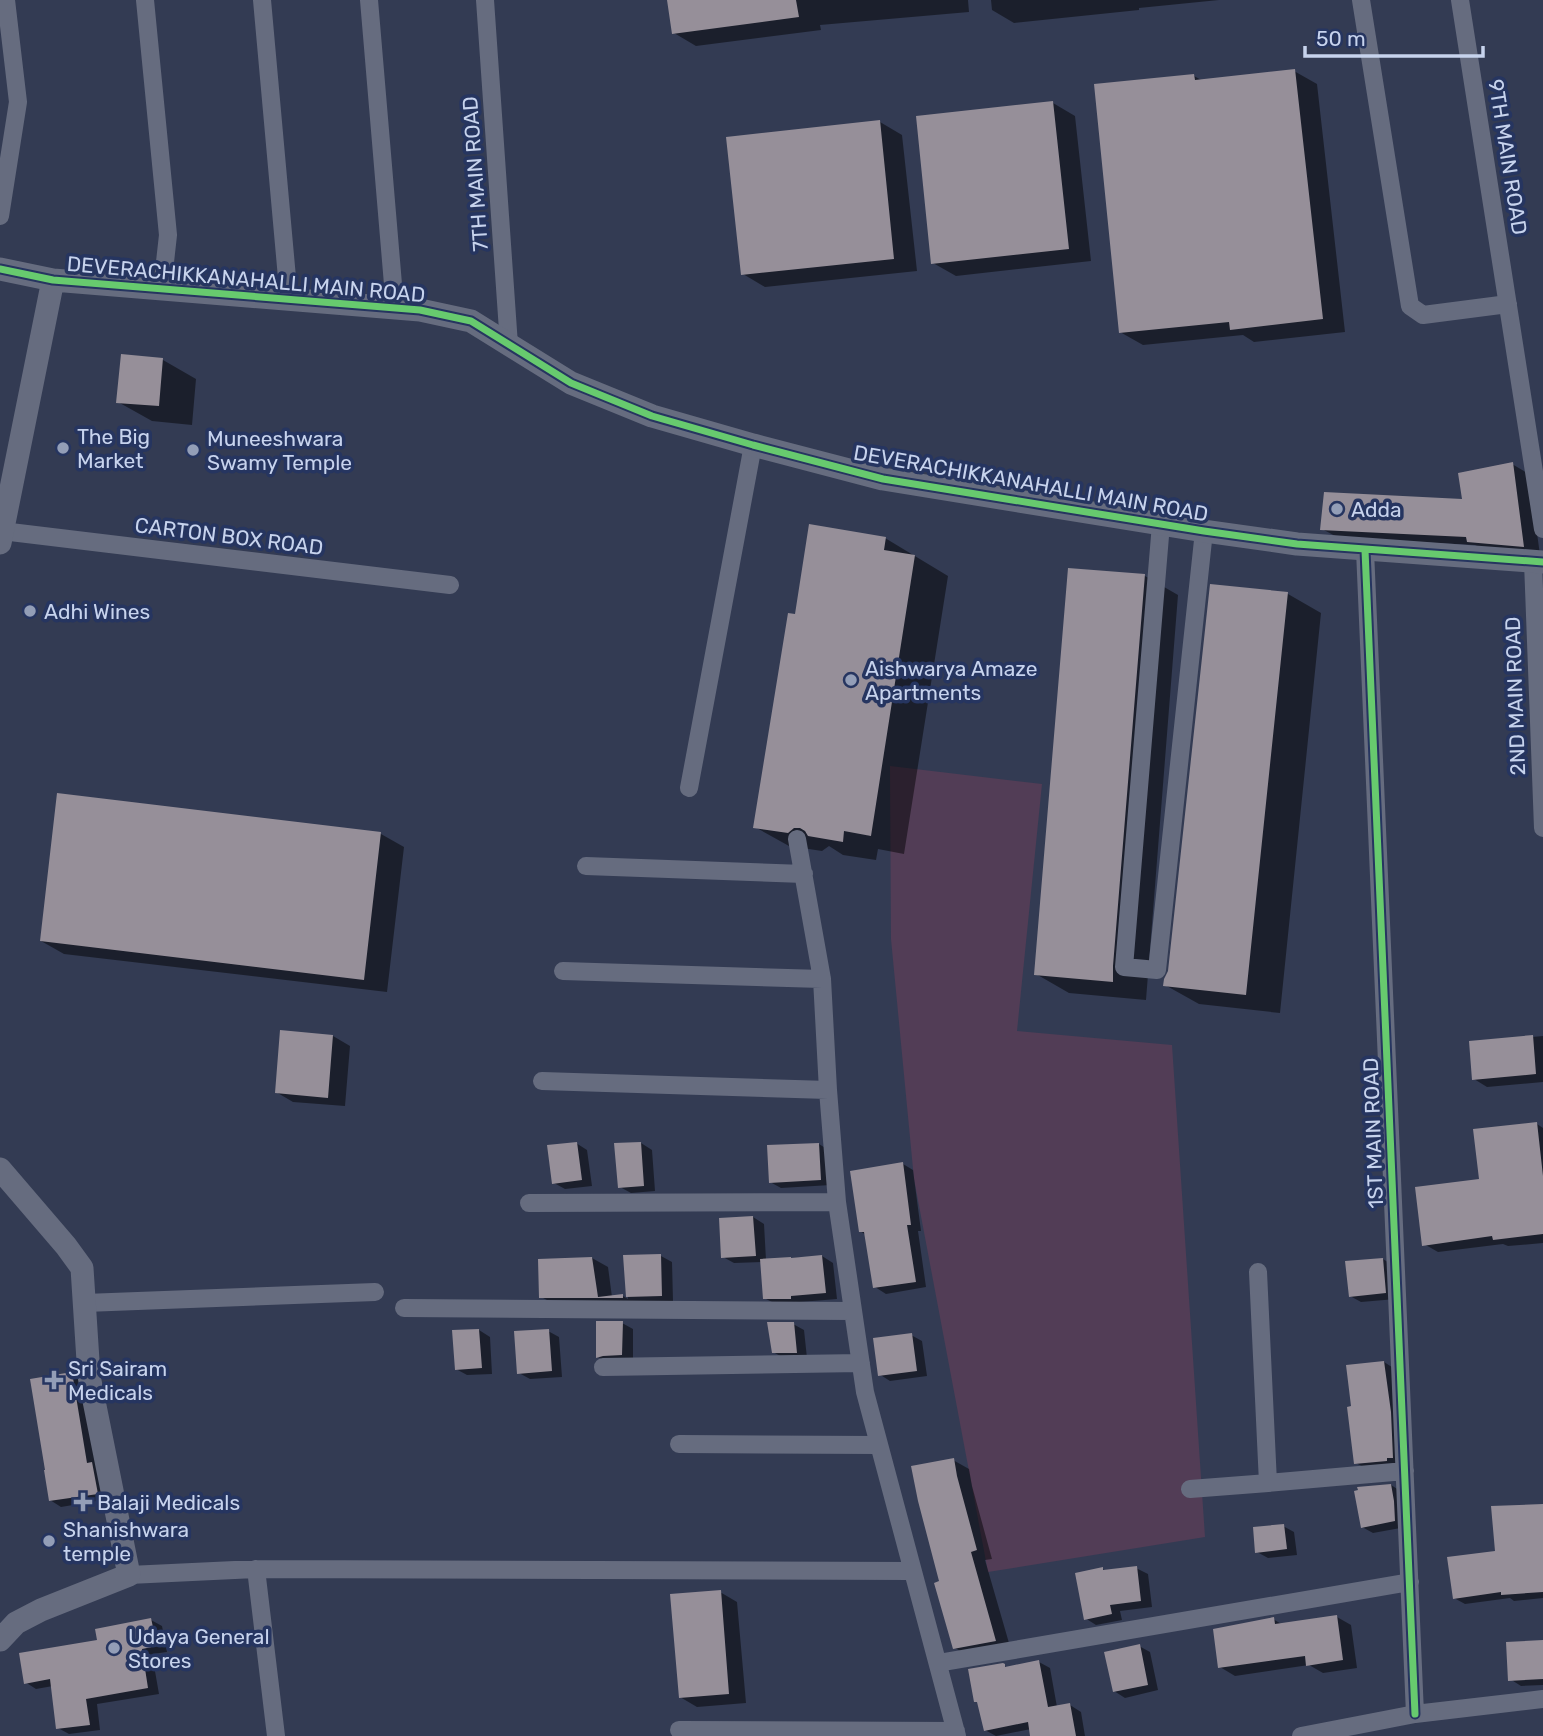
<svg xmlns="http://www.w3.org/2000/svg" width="1543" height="1736" font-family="Rubik,sans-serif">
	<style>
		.green { fill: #523d56 }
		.shadow { fill: #0007 }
		.building { fill: #968f99 }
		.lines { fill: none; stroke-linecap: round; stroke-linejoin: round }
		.minor { stroke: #666c7f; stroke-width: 18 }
		.tertiary { stroke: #666c7f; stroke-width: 23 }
		.cycleway-casing { stroke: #263560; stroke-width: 11 }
		.cycleway { stroke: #67ca6e; stroke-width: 7 }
		.poi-dot { fill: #939eb7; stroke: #263560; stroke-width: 2.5 }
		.labels { text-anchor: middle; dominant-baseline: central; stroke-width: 7; stroke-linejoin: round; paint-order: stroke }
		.street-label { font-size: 21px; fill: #c7d3ed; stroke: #263560 }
		.poi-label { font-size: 21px; fill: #c7d3ed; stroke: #263560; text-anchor: start }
	</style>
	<rect width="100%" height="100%" fill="#333b53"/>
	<path class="green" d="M 890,766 L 1042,784 L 1017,1031 L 1172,1045 L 1205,1537 L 988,1572 L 914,1179 L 891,939 Z"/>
	<path class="shadow" d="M 669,0 L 968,0 L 969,12 L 820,25 L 821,30 L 696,46 L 674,33 Z
		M 991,0 L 1219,0 L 1139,8 L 1139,10 L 1014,23 L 992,10 Z
		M 1294,71 L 1317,84 L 1345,332 L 1254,342 L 1243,335 L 1143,345 L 1120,332 L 1194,76 L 1203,81 Z
		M 1053,103 L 1075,116 L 1091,261 L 956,276 L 933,263 Z
		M 880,122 L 902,135 L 917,271 L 765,287 L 743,274 Z
		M 122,356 L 163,360 L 196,379 L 192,425 L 152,421 L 118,402 Z
		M 1512,464 L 1529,474 L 1540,555 L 1486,551 L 1475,545 L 1339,538 L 1322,529 L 1464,501 Z
		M 885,538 L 948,576 L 904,854 L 878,849 L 876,860 L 843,855 L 829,846 L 822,851 L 789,846 L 755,827 L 797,616 Z
		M 1070,570 L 1145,576 L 1178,595 L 1146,1000 L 1069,993 L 1036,974 Z
		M 1211,586 L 1288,594 L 1321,613 L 1280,1013 L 1199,1004 L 1165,985 L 1170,972 Z
		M 58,795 L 381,834 L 404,847 L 387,992 L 64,954 L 41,941 Z
		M 282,1032 L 333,1036 L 350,1046 L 345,1106 L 293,1102 L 276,1092 Z
		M 1543,1036 L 1543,1082 L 1487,1087 L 1474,1079 L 1471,1043 Z
		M 1537,1124 L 1543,1128 L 1543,1243 L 1508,1246 L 1503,1244 L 1438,1252 L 1424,1244 L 1481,1180 Z
		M 576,1143 L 587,1150 L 592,1186 L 565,1189 L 554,1183 Z
		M 641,1143 L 652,1150 L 655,1191 L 631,1193 L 620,1187 Z
		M 819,1144 L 830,1151 L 831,1185 L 781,1188 L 770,1182 Z
		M 903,1164 L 913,1170 L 921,1231 L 918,1231 L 926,1287 L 886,1294 L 875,1287 L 866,1235 L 860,1231 Z
		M 753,1217 L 764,1224 L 766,1260 L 822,1256 L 833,1263 L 837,1299 L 776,1304 L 764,1298 L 762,1262 L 734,1263 L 723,1257 Z
		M 661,1256 L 672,1262 L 673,1301 L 557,1305 L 541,1297 L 592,1258 L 608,1267 L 612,1297 L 623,1296 L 628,1299 L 625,1257 Z
		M 1383,1259 L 1394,1266 L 1396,1299 L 1361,1302 L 1350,1296 Z
		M 622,1323 L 633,1329 L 633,1361 L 609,1363 L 598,1357 Z
		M 793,1324 L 804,1330 L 807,1358 L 784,1358 L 773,1352 Z
		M 479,1330 L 490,1337 L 492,1374 L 467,1375 L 456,1369 Z
		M 548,1331 L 559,1337 L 562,1377 L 530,1379 L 519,1373 Z
		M 911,1335 L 922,1341 L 927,1376 L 890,1381 L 879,1374 Z
		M 1384,1362 L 1395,1369 L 1403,1463 L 1367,1469 L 1356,1463 L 1353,1408 Z
		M 72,1374 L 83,1380 L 109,1499 L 61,1507 L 50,1500 Z
		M 953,1460 L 969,1469 L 972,1486 L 992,1559 L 985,1560 L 1011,1650 L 971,1657 L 955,1648 L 942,1582 Z
		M 1391,1485 L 1402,1492 L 1406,1527 L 1373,1533 L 1362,1527 Z
		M 1543,1506 L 1543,1598 L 1514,1601 L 1510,1598 L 1465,1604 L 1454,1598 Z
		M 1283,1526 L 1294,1532 L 1297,1555 L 1268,1558 L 1257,1552 Z
		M 1136,1568 L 1148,1574 L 1152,1607 L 1120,1611 L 1122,1620 L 1096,1625 L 1085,1618 L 1102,1569 L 1107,1571 Z
		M 720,1592 L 737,1602 L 746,1703 L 697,1707 L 680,1697 Z
		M 1337,1617 L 1351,1625 L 1357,1668 L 1323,1673 L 1309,1665 L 1235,1676 L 1220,1667 L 1273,1619 L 1283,1625 Z
		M 151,1620 L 162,1626 L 167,1652 L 152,1654 L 159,1694 L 97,1704 L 100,1730 L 69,1734 L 58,1728 L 53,1686 L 36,1689 L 25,1682 Z
		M 1543,1642 L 1543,1685 L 1521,1686 L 1510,1679 Z
		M 1139,1646 L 1150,1652 L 1158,1690 L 1125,1698 L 1114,1691 Z
		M 1039,1662 L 1050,1668 L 1057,1707 L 1070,1705 L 1081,1712 L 1085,1736 L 1032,1736 L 1031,1729 L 996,1736 L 985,1730 L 1004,1666 L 1008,1668 Z"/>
	<path class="building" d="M 667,0 L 796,0 L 799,17 L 672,34 Z
		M 1295,69 L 1323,319 L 1230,330 L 1229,322 L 1119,333 L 1094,84 L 1194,74 L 1195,80 Z
		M 1053,101 L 1069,249 L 931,264 L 916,116 Z
		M 880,120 L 894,259 L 741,275 L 726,137 Z
		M 121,354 L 163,358 L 159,406 L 116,403 Z
		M 1513,462 L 1524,547 L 1467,542 L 1466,537 L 1320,530 L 1324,492 L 1462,499 L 1458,473 Z
		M 809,524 L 886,537 L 884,550 L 915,555 L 871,836 L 844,831 L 843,842 L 808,836 L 805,831 L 800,828 L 794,828 L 788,833 L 753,828 L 788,613 L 795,614 Z
		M 1068,568 L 1145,574 L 1113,966 L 1113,982 L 1034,975 Z
		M 1210,584 L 1288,592 L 1246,995 L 1163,986 L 1164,979 L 1168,971 Z
		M 57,793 L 381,832 L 364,980 L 40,941 Z
		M 280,1030 L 333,1035 L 328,1098 L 275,1093 Z
		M 1533,1035 L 1536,1074 L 1472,1080 L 1469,1041 Z
		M 1537,1122 L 1543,1176 L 1543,1234 L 1493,1240 L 1492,1236 L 1422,1246 L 1415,1187 L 1479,1179 L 1473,1129 Z
		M 577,1142 L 582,1180 L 552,1184 L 547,1145 Z
		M 641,1142 L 644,1186 L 618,1188 L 614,1143 Z
		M 819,1143 L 821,1180 L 769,1183 L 767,1145 Z
		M 903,1162 L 911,1225 L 907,1225 L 916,1282 L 873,1288 L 864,1232 L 859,1232 L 850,1171 Z
		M 753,1216 L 756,1256 L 721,1258 L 719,1218 Z
		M 661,1254 L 662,1296 L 626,1297 L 623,1255 Z
		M 822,1255 L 826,1293 L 791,1296 L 791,1299 L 763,1299 L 760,1259 L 791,1257 L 791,1258 Z
		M 592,1257 L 598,1297 L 623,1294 L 623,1298 L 539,1298 L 538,1259 Z
		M 1383,1258 L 1386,1293 L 1349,1297 L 1345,1261 Z
		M 596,1321 L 623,1321 L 622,1355 L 603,1356 L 596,1358 Z
		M 767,1322 L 794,1322 L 797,1353 L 772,1353 Z
		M 479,1329 L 482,1368 L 455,1370 L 452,1330 Z
		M 549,1329 L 552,1371 L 517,1374 L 514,1331 Z
		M 912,1333 L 917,1371 L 878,1376 L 873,1338 Z
		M 1384,1361 L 1391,1412 L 1393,1458 L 1387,1458 L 1387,1461 L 1354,1464 L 1347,1407 L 1351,1406 L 1346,1365 Z
		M 72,1372 L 87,1463 L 92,1462 L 98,1494 L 49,1501 L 44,1470 L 45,1470 L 30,1379 Z
		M 954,1458 L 957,1476 L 977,1550 L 971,1552 L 996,1641 L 953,1649 L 934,1583 L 939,1581 L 918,1501 L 911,1466 Z
		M 1391,1484 L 1394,1501 L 1395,1521 L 1361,1528 L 1354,1491 L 1358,1490 L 1357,1487 Z
		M 1543,1504 L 1543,1592 L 1501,1595 L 1501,1592 L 1453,1599 L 1447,1557 L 1495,1551 L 1491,1506 Z
		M 1284,1524 L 1287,1549 L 1255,1553 L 1253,1527 Z
		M 1137,1566 L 1141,1601 L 1110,1605 L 1112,1614 L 1084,1620 L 1075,1573 L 1103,1567 L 1103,1570 Z
		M 721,1590 L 729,1694 L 679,1698 L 670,1594 Z
		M 1337,1615 L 1343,1660 L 1306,1666 L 1305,1656 L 1218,1668 L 1213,1629 L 1274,1617 L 1275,1624 Z
		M 151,1618 L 157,1646 L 142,1649 L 148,1688 L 86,1699 L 90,1725 L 56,1729 L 50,1679 L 24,1684 L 19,1653 L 97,1640 L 95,1629 Z
		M 1543,1640 L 1543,1679 L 1508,1681 L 1506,1642 Z
		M 1140,1644 L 1148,1685 L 1113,1692 L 1104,1652 Z
		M 1039,1660 L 1048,1707 L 1070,1703 L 1076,1736 L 1030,1736 L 1028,1722 L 984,1731 L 977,1702 L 974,1702 L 968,1669 L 1003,1663 L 1005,1664 L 1005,1667 Z"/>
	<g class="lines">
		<path class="minor" d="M 145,0 L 168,235 L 162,289
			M 262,0 L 289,300
			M 369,0 L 395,308
			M 485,0 L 509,345
			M 1361,0 L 1410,306 L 1423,315 L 1508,304
			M 1460,0 L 1543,529
			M 0,216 L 18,102 L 6,0
			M 1161,524 L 1124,967 L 1157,970 L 1204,531
			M 2,531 L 450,585
			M 1365,550 L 1415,1714
			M 1533,562 L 1543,828
			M 689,788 L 753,445
			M 797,839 L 822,979 L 828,1090 L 837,1202 L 865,1392 L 957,1736
			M 586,866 L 804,874
			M 563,971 L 822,979
			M 542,1081 L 828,1090
			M 529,1203 L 837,1202
			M 1258,1272 L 1268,1483 L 1405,1471
			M 85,1303 L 375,1292
			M 404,1308 L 853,1311
			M 603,1367 L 861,1363
			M 679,1444 L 879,1445
			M 1190,1489 L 1268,1483
			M 256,1569 L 276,1736
			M 129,1575 L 256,1569 L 912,1571
			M 938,1663 L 1410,1582
			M 679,1730 L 956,1731
			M 1301,1736 L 1415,1714 L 1543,1699"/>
		<path class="tertiary" d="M 0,269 L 53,280 L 420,310 L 471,321 L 571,383 L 652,416 L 753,445 L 883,479 L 1204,531 L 1297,544 L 1543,562
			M 0,543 L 53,280
			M 0,1169 L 66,1246 L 82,1268 L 89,1376 L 129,1575 L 41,1610 L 16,1623 L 0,1640"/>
		<defs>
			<path id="cycleway" d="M 0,269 L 53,280 L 420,310 L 471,321 L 571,383 L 652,416 L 753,445 L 883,479 L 1204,531 L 1297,544 L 1543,562
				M 1365,550 L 1415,1714"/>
		</defs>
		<use href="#cycleway" class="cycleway-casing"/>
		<use href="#cycleway" class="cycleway"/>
	</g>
	<g class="poi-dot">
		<circle cx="63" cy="448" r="7"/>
		<circle cx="193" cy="450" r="7"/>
		<circle cx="1337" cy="509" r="7"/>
		<circle cx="30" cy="611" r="7"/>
		<circle cx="851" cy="680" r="7"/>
		<path d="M50.5 1369.5h7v7h7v7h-7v7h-7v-7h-7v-7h7z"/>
		<path d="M79.5 1491.5h7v7h7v7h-7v7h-7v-7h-7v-7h7z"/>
		<circle cx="49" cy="1541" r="7"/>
		<circle cx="114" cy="1648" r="7"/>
	</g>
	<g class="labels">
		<g class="street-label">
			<text transform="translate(1508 157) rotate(81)">9TH MAIN ROAD</text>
			<text transform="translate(475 174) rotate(-94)">7TH MAIN ROAD</text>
			<text transform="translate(246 279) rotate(5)">DEVERACHIKKANAHALLI MAIN ROAD</text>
			<text transform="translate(1031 483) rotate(10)">DEVERACHIKKANAHALLI MAIN ROAD</text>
			<text transform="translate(229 536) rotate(7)">CARTON BOX ROAD</text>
			<text transform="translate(1515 696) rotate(-92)">2ND MAIN ROAD</text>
			<text transform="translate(1373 1133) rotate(-92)">1ST MAIN ROAD</text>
		</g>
		<g class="poi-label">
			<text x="77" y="436">The Big<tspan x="77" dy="24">Market</tspan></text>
			<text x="207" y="438">Muneeshwara<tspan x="207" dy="24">Swamy Temple</tspan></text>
			<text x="1351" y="509">Adda</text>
			<text x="44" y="611">Adhi Wines</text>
			<text x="865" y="668">Aishwarya Amaze<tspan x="865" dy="24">Apartments</tspan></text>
			<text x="68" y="1368">Sri Sairam<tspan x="68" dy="24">Medicals</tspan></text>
			<text x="97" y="1502">Balaji Medicals</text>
			<text x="63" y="1529">Shanishwara<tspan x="63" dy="24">temple</tspan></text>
			<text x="128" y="1636">Udaya General<tspan x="128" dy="24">Stores</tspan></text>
		</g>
	</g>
	<path d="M1305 46v10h178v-10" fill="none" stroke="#c7d3ed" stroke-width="3.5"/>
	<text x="1316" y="46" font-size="21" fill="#c7d3ed" stroke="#263560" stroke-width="5" paint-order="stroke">50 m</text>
</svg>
